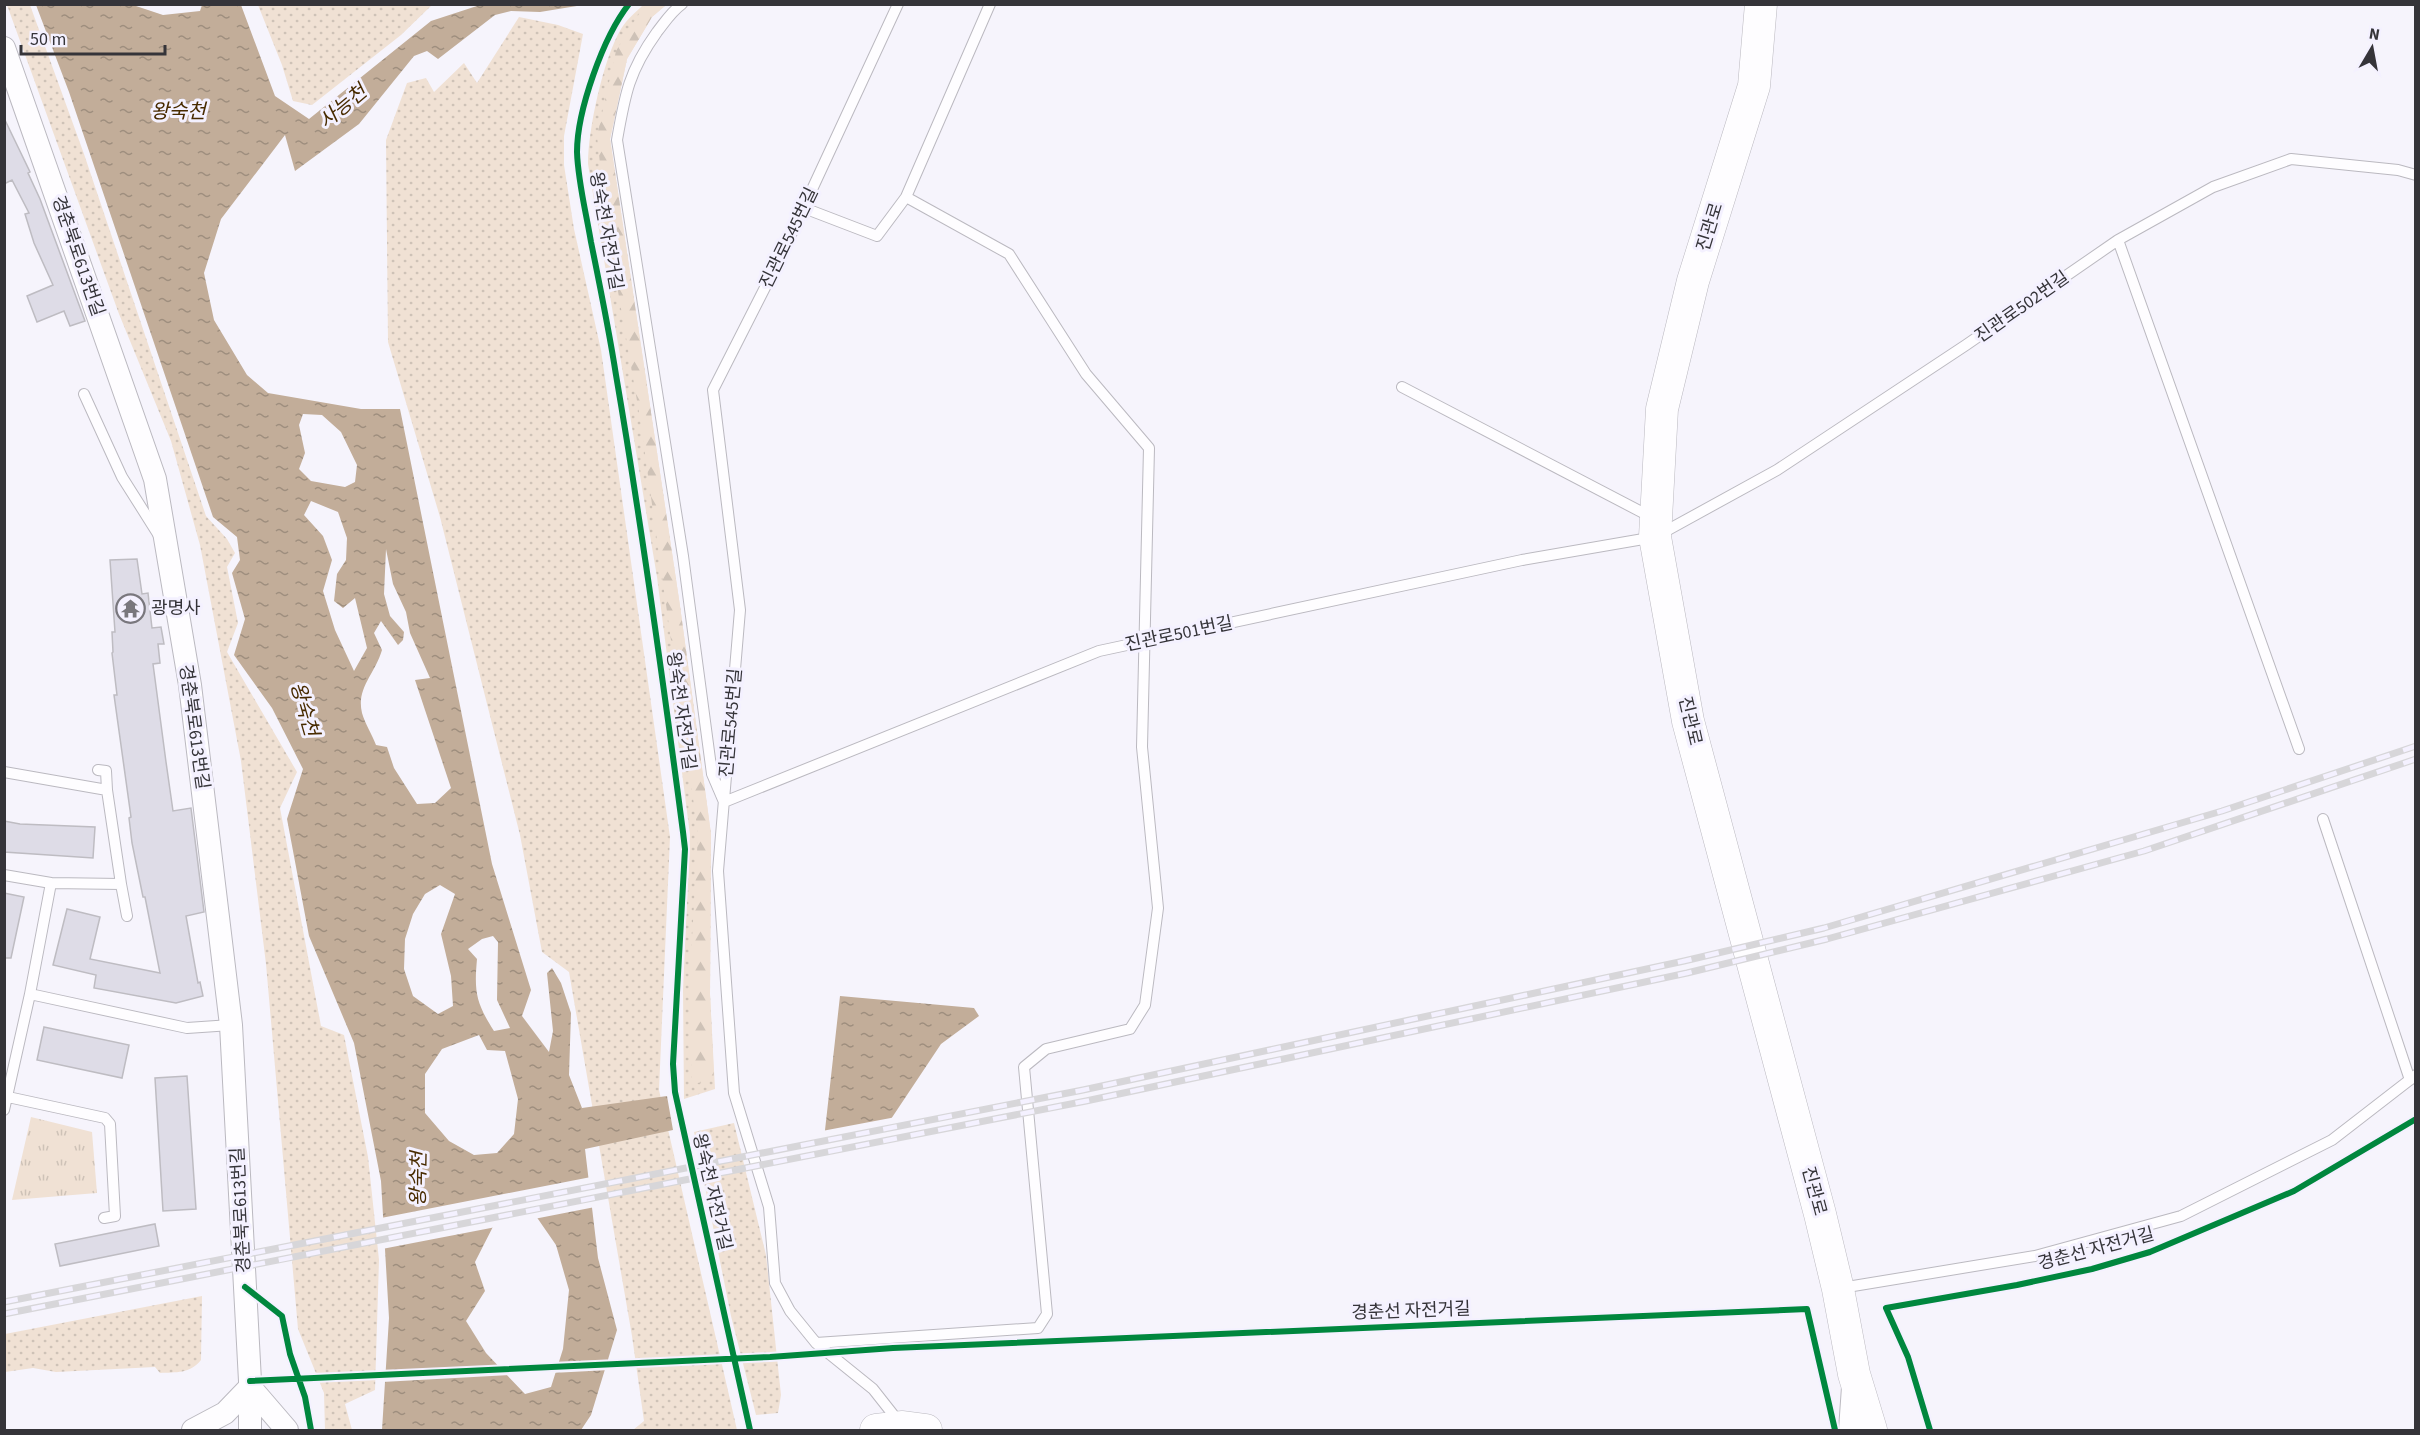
<svg xmlns="http://www.w3.org/2000/svg" width="2420" height="1435" font-family="'Source Sans 3','Noto Sans KR',sans-serif">
	<style>
		.grass { fill: url(#grass-dots) }
		.forest { fill: url(#forest-firs) }
		.park { fill: url(#park-tufts) }
		.water { fill: url(#water-ripples); fill-rule: evenodd }
		.pier { fill: #f6f4fc }
		.building { fill: #dedce7; stroke: #bebcc2; stroke-width: 1.5 }
		.lines { fill: none; stroke-linecap: round; stroke-linejoin: round }
		.lane-casing { stroke: #bbb9c0; stroke-width: 12 }
		.street-casing { stroke: #bbb9c0; stroke-width: 24 }
		.secondary-casing { stroke: #bbb9c0; stroke-width: 33 }
		.lane { stroke: #fefdff; stroke-width: 10 }
		.street { stroke: #fefdff; stroke-width: 22 }
		.secondary { stroke: #fefdff; stroke-width: 32 }
		.rail-casing { stroke: #d7d6d9; stroke-width: 7 }
		.rail { stroke: #f4f1ff; stroke-width: 4.5; stroke-dasharray: 14; stroke-linecap: butt }
		.cycleway-casing { stroke: #f4f1ff; stroke-width: 10 }
		.cycleway { stroke: #00873e; stroke-width: 6 }
		.labels { text-anchor: middle; dominant-baseline: central; stroke-width: 6; stroke-linejoin: round; paint-order: stroke }
		.street-label { font-size: 18px; fill: #353439; stroke: #f4f1ff }
		.poi-label { font-size: 18px; fill: #353439; stroke: #f4f1ff; text-anchor: start }
		.water-label { font-size: 20px; font-style: italic; fill: #482b00; stroke: #f4f1ff }
	</style>
	<defs>
		<pattern id="grass-dots" width="8" height="8" patternUnits="userSpaceOnUse" patternTransform="scale(1.5)"><rect width="8" height="8" fill="#f0e1d4"/><path d="M2 2h.1M6 6h.1" fill="none" stroke="#cec2b7" stroke-width="1.8" stroke-linecap="round"/></pattern>
		<pattern id="forest-firs" width="22" height="20" patternUnits="userSpaceOnUse" patternTransform="scale(1.5)"><rect width="22" height="20" fill="#f0e1d4"/><path d="M5 1l3.5 6h-7zM16 11l3.5 6h-7z" fill="#cec2b7"/></pattern>
		<pattern id="park-tufts" width="24" height="20" patternUnits="userSpaceOnUse" patternTransform="scale(1.5)"><rect width="24" height="20" fill="#f0e1d4"/><path d="M3 7l-1-3M5 7V3M7 7l1-3M15 17l-1-3M17 17v-4M19 17l1-3" fill="none" stroke="#cec2b7"/></pattern>
		<pattern id="water-ripples" width="26" height="14" patternUnits="userSpaceOnUse" patternTransform="scale(1.5)"><rect width="26" height="14" fill="#c2ad99"/><path d="M2 4q2-2 4 0t4 0M15 11q2-2 4 0t4 0" fill="none" stroke="#9e8e7e"/></pattern>
	</defs>
	<rect width="100%" height="100%" fill="#f6f4fc"/>
	<path class="grass" d="M 7,5 L 30,5 L 84,154 L 206,516 L 227,539 L 235,553 L 227,567 L 238,623 L 227,652 L 297,772 L 280,808 L 321,1026 L 344,1035 L 368,1157 L 379,1260 L 375,1390 L 345,1404 L 352,1430 L 325,1430 L 324,1393 L 298,1329 L 266,964 L 241,761 L 200,545 L 171,441 L 119,314 Z
		M 258,5 L 432,5 L 401,35 L 312,105 L 293,101 L 282,65 Z
		M 643,5 L 666,5 L 652,17 L 627,59 L 610,139 L 680,606 L 711,834 L 710,994 L 715,1089 L 684,1099 L 683,990 L 690,835 L 657,577 L 588,164 C 588,130 603,59 621,29 C 626,20 636,12 643,5 Z
		M 519,17 L 558,25 L 583,34 L 564,136 L 564,165 L 574,229 L 601,350 L 670,837 L 659,1090 L 737,1430 L 633,1430 L 644,1421 L 632,1336 L 569,972 L 542,952 L 520,835 L 440,517 L 388,342 L 386,140 L 407,83 L 426,78 L 434,92 L 464,63 L 477,83 Z
		M 734,1123 L 766,1255 L 781,1395 L 778,1413 L 756,1415 L 731,1316 L 694,1132 Z
		M 202,1296 L 201,1360 C 190,1374 176,1372 160,1373 L 155,1367 L 56,1372 L 33,1368 L 5,1372 L 5,1334 Z"/>
	<path class="forest" d="M 648,5 L 666,5 L 652,17 L 627,59 L 610,139 L 680,606 L 711,834 L 710,994 L 714,1080 L 692,1084 L 689,991 L 698,834 L 640,418 L 607,228 L 597,136 L 616,51 L 642,9 Z"/>
	<path class="park" d="M 31,1117 L 92,1132 L 97,1193 L 12,1200 Z"/>
	<path class="water" d="M 525,4 L 583,5 L 540,12 L 511,11 L 495,15 L 438,59 L 427,51 L 414,56 L 359,124 L 295,171 L 285,135 L 221,219 L 204,273 L 214,320 L 247,375 L 268,393 L 361,409 L 400,409 L 492,864 L 531,990 L 522,1016 L 549,1052 L 553,1031 L 547,973 L 552,968 L 561,983 L 571,1013 L 569,1075 L 582,1108 L 667,1096 L 673,1130 L 585,1149 L 598,1258 L 617,1330 L 591,1415 L 581,1430 L 382,1430 L 389,1318 L 381,1181 L 354,1043 L 309,936 L 287,819 L 303,769 L 272,708 L 234,655 L 245,619 L 232,573 L 240,560 L 237,537 L 213,517 L 69,92 L 36,5 L 133,5 L 163,15 L 200,11 L 202,5 L 241,5 L 275,96 L 309,119 L 431,21 L 480,5 ZM 303,414 L 322,415 L 341,432 L 357,465 L 355,482 L 345,487 L 311,481 L 299,469 L 305,453 L 299,425 ZM 311,501 L 338,512 L 347,538 L 346,560 L 337,574 L 334,601 L 343,608 L 355,598 L 367,648 L 354,671 L 335,630 L 323,591 L 332,560 L 323,536 L 304,515 ZM 386,549 L 393,584 L 406,612 L 410,633 L 430,678 L 415,680 L 451,788 L 435,803 L 417,804 L 394,768 L 387,747 L 376,745 C 372,734 365,724 362,713 C 356,688 375,674 382,650 L 374,633 L 381,621 L 398,645 L 403,640 L 404,632 L 390,616 L 384,594 ZM 440,885 L 455,894 L 441,934 L 451,976 L 453,1006 L 438,1014 L 413,996 L 404,969 L 405,939 L 413,914 L 425,894 ZM 493,936 L 498,942 L 497,1000 L 510,1028 L 494,1031 C 476,1003 474,992 477,959 L 468,949 L 482,939 ZM 479,1035 L 487,1050 L 505,1051 L 518,1099 L 514,1134 L 497,1153 L 474,1155 L 449,1141 L 425,1113 L 425,1074 L 442,1049 ZM 529,1206 L 556,1245 L 569,1290 L 563,1349 L 551,1387 L 525,1394 L 486,1353 L 466,1321 L 485,1291 L 475,1262 L 501,1211 Z
		M 840,996 L 974,1008 L 979,1016 L 941,1044 L 871,1149 L 823,1148 Z"/>
	<path class="pier" d="M 896,1117 L 873,1152 L 823,1151 L 820,1149 L 822,1131 Z
		M 591,1177 L 595,1207 L 534,1219 L 528,1210 L 503,1213 L 496,1227 L 382,1249 L 381,1218 Z
		M 611,1361 L 609,1370 L 552,1373 L 555,1363 Z
		M 503,1366 L 512,1375 L 382,1382 L 383,1372 Z"/>
	<path class="building" d="M 4,118 L 30,172 L 28,173 L 40,199 L 85,321 L 70,326 L 64,311 L 37,322 L 27,296 L 53,285 L 34,243 L 25,214 L 29,213 L 12,180 L 4,184 Z
		M 137,559 L 142,594 L 148,593 L 152,628 L 161,627 L 164,644 L 158,644 L 160,663 L 153,664 L 166,762 L 173,811 L 191,808 L 204,912 L 186,916 L 198,983 L 200,982 L 203,996 L 176,1003 L 94,988 L 96,975 L 53,965 L 67,909 L 100,917 L 90,959 L 160,973 L 145,897 L 143,897 L 132,843 L 129,818 L 131,817 L 114,695 L 117,695 L 112,653 L 113,652 L 112,632 L 115,632 L 110,560 Z
		M 4,821 L 20,824 L 95,827 L 93,858 L 4,852 Z
		M 4,893 L 24,897 L 11,958 L 4,958 Z
		M 44,1027 L 129,1045 L 122,1078 L 37,1060 Z
		M 187,1076 L 196,1209 L 163,1211 L 155,1078 Z
		M 155,1224 L 159,1246 L 60,1266 L 55,1244 Z"/>
	<g class="lines">
		<defs>
			<path id="lane" d="M 682,4 C 671,12 665,22 657,32 C 629,71 625,94 617,140 L 683,556 L 712,774 L 724,802 L 1099,651 L 1522,560 L 1655,537 L 1777,470 L 1966,345 L 2118,240 L 2213,187 L 2291,159 L 2398,170 L 2416,175
				M 898,4 L 783,252 L 713,390 L 740,610 L 718,871 L 734,1093 L 769,1207 L 775,1283 L 790,1311 L 816,1343 L 873,1389 L 899,1422
				M 804,208 L 877,236 L 906,197 L 990,4
				M 2118,240 L 2299,749
				M 1402,387 L 1653,518
				M 84,394 L 122,477 L 158,534
				M 98,770 L 106,771 L 107,790
				M 4,772 L 107,790 L 121,884
				M 2323,819 L 2410,1080
				M 4,875 L 51,883
				M 30,994 L 51,883 L 121,884 L 127,916
				M 8,1097 L 105,1118 L 110,1124 L 115,1216 L 104,1218
				M 4,1110 L 30,994 L 187,1028 L 231,1025
				M 1841,1288 L 2035,1256 L 2181,1216 L 2332,1140 L 2416,1075
				M 816,1343 L 1038,1328 L 1047,1314 L 1024,1067 L 1046,1049 L 1130,1029 L 1145,1005 L 1158,908 L 1142,747 L 1149,448 L 1086,374 L 1009,254 L 906,197"/>
			<path id="street" d="M 4,48 L 155,479 L 190,685 L 231,1025 L 250,1381 L 250,1430
				M 193,1430 L 225,1413 L 250,1387 L 287,1430
				M 1850,1430 L 1853,1387"/>
			<path id="secondary" d="M 1761,4 L 1754,86 L 1693,281 L 1662,409 L 1655,537 L 1688,721 L 1820,1214 L 1838,1289 L 1854,1374 L 1871,1430
				M 876,1430 L 903,1427 L 926,1430"/>
		</defs>
		<use href="#lane" class="lane-casing"/>
		<use href="#street" class="street-casing"/>
		<use href="#secondary" class="secondary-casing"/>
		<use href="#lane" class="lane"/>
		<use href="#street" class="street"/>
		<use href="#secondary" class="secondary"/>
		<defs>
			<path id="rail" d="M 4,1302 L 1083,1090 L 1684,961 L 1824,928 L 2222,811 L 2416,746
				M 4,1314 L 1086,1101 L 1687,973 L 1827,939 L 2144,851 L 2416,759"/>
		</defs>
		<use href="#rail" class="rail-casing"/>
		<use href="#rail" class="rail"/>
		<defs>
			<path id="cycleway" d="M 629,4 C 603,37 577,111 577,152 C 578,182 586,212 591,242 C 600,286 609,330 616,375 C 642,527 663,680 683,832 L 685,849 L 673,1064 L 675,1092 L 750,1430
				M 245,1287 L 282,1316 L 290,1354 L 305,1397 L 311,1430
				M 250,1381 L 770,1357 L 893,1348 L 1807,1309 L 1835,1430
				M 1930,1430 L 1908,1357 L 1886,1308 L 2017,1285 L 2092,1269 L 2150,1252 L 2294,1191 L 2416,1119"/>
		</defs>
		<use href="#cycleway" class="cycleway-casing"/>
		<use href="#cycleway" class="cycleway"/>
	</g>
	<defs>
		<symbol id="temple-ring" viewBox="-11 -11 22 22"><circle r="9.5" fill="#f4f1ff" stroke="#79777d" stroke-width="1.5"/><path d="M0-6L5-2H3V0L6.5 2.5H4V6H1.5V3h-3V6H-4V2.5H-6.5L-3 0V-2H-5Z" fill="#79777d"/></symbol>
	</defs>
	<g fill-rule="evenodd">
		<use href="#temple-ring" x="114" y="592" width="33" height="33"/>
	</g>
	<g class="labels">
		<g class="street-label">
			<text transform="translate(1710 227) rotate(-73)">진관로</text>
			<text transform="translate(606 231) rotate(80)">왕숙천 자전거길</text>
			<text transform="translate(789 238) rotate(-64)">진관로545번길</text>
			<text transform="translate(78 256) rotate(71)">경춘북로613번길</text>
			<text transform="translate(2022 307) rotate(-35)">진관로502번길</text>
			<text transform="translate(1179 634) rotate(-12)">진관로501번길</text>
			<text transform="translate(681 711) rotate(82)">왕숙천 자전거길</text>
			<text transform="translate(1690 721) rotate(77)">진관로</text>
			<text transform="translate(731 723) rotate(-85)">진관로545번길</text>
			<text transform="translate(194 727) rotate(82)">경춘북로613번길</text>
			<text transform="translate(1814 1191) rotate(75)">진관로</text>
			<text transform="translate(712 1192) rotate(77)">왕숙천 자전거길</text>
			<text transform="translate(241 1210) rotate(-93)">경춘북로613번길</text>
			<text transform="translate(2096 1249) rotate(-15)">경춘선 자전거길</text>
			<text transform="translate(1411 1311) rotate(-2)">경춘선 자전거길</text>
		</g>
		<g class="poi-label">
			<text x="151" y="608">광명사</text>
		</g>
		<g class="water-label">
			<text transform="translate(343 107) rotate(-40)">사능천</text>
			<text x="178" y="112">왕숙천</text>
			<text transform="translate(304 709) rotate(74)">왕숙천</text>
			<text transform="translate(419 1179) rotate(-89)">왕숙천</text>
		</g>
	</g>
	<rect width="2420" height="1435" fill="none" stroke="#353439" stroke-width="12"/>
	<g transform="translate(2372 48) rotate(10)" stroke="#f4f1ff" stroke-width="4.5" paint-order="stroke">
	<path d="M0-4.5L10 22L0 15L-10 22Z" fill="#353439"/>
	<text y="-9" font-size="16" font-weight="bold" text-anchor="middle" fill="#353439">N</text>
	</g>
	<path d="M21 45v9h144v-9" fill="none" stroke="#353439" stroke-width="3"/>
	<text x="30" y="45" font-size="18" fill="#353439" stroke="#f4f1ff" stroke-width="4.5" paint-order="stroke">50 m</text>
</svg>
